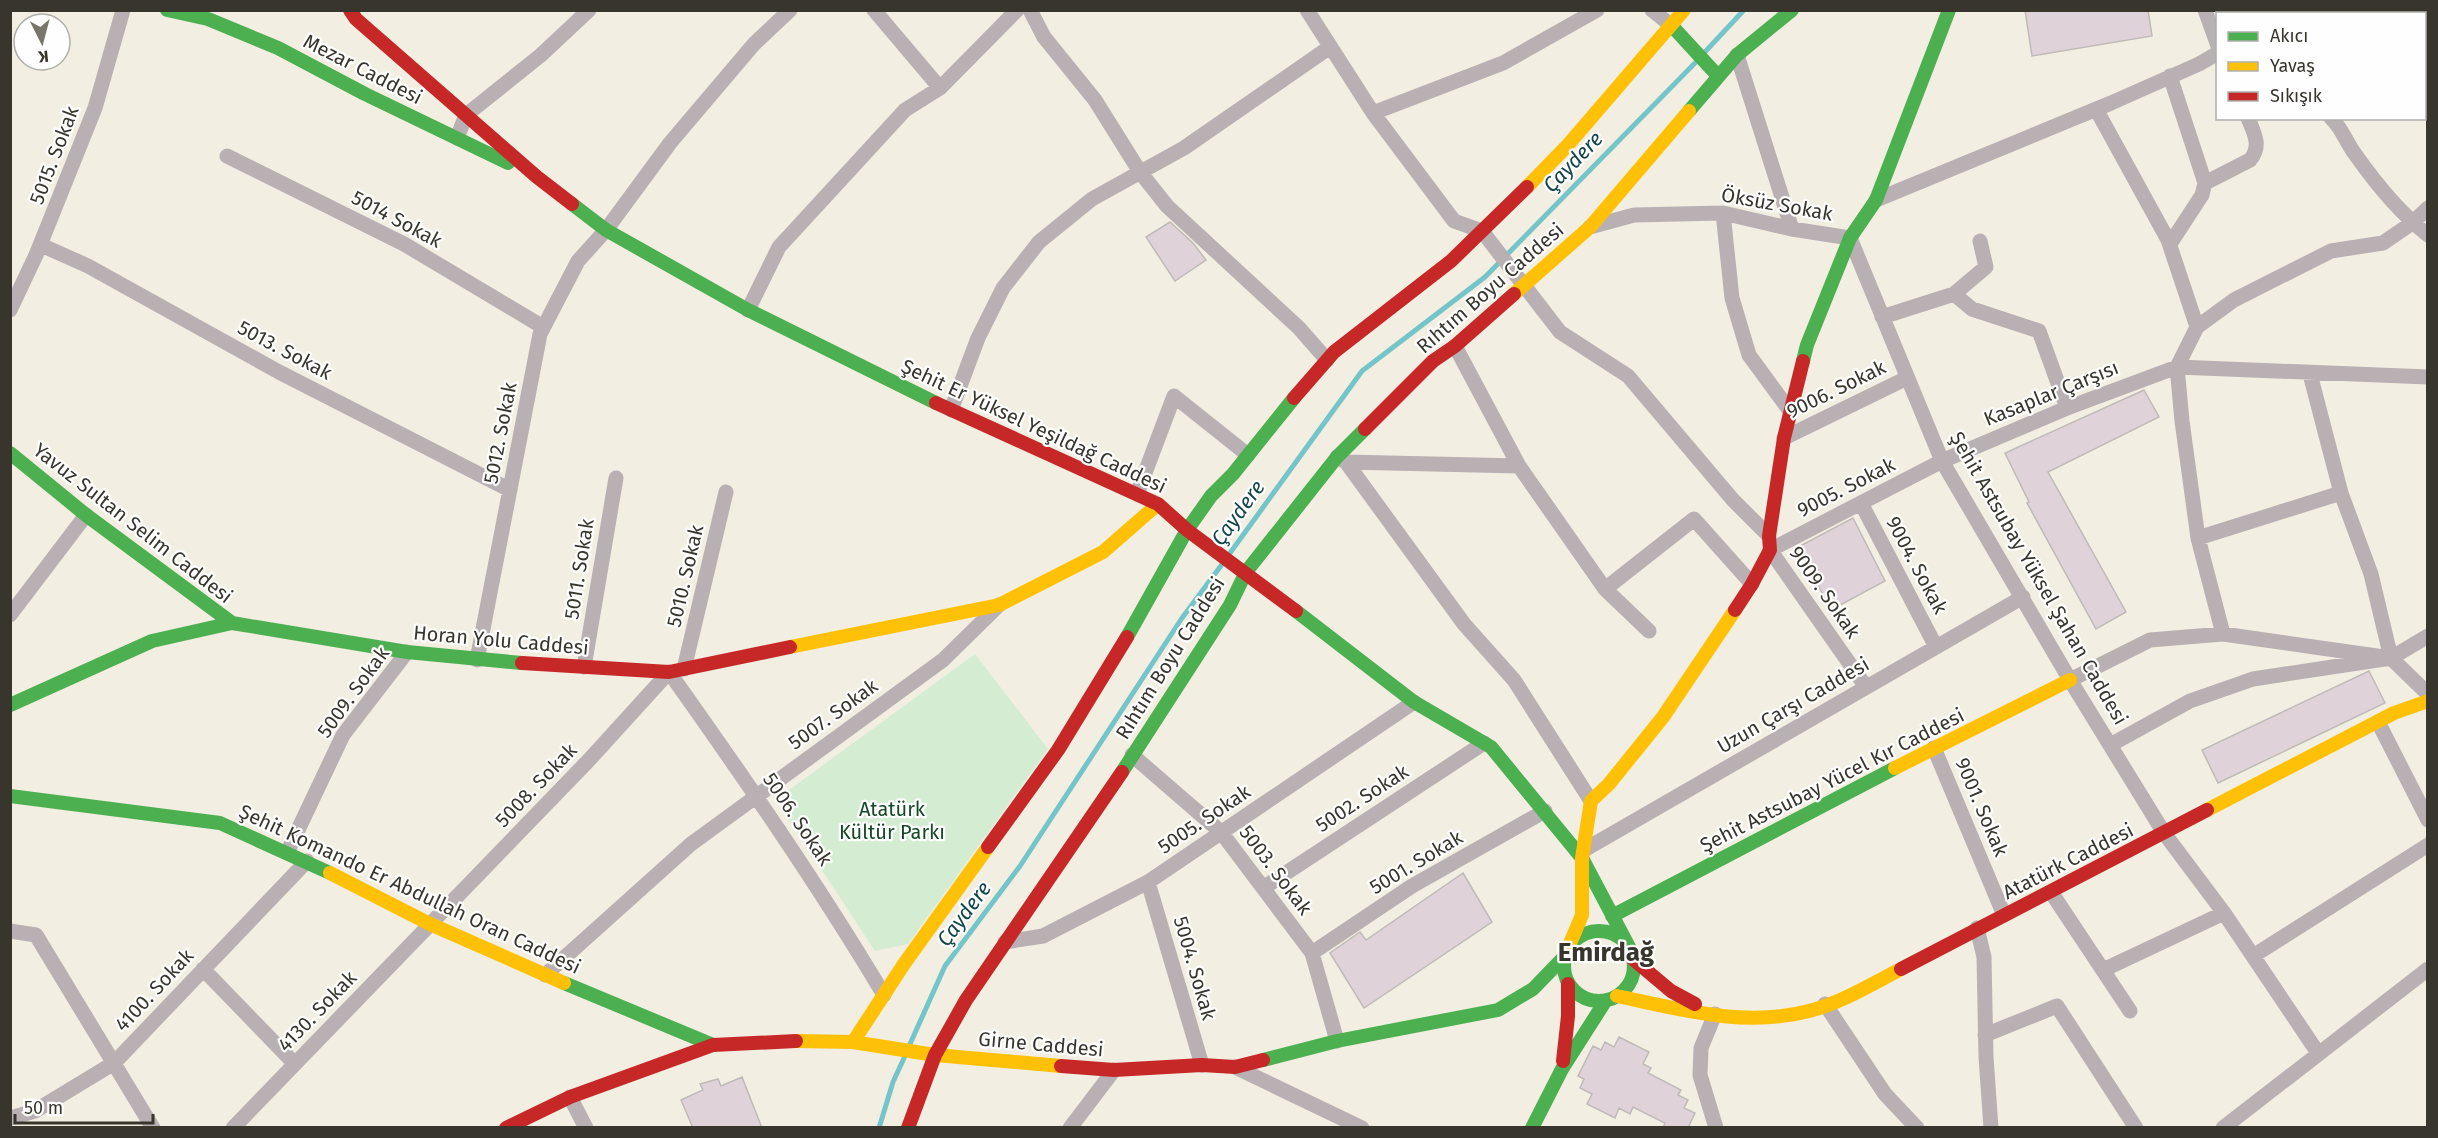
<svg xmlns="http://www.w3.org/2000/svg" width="2438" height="1138" font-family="'Fira Sans',sans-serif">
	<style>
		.green { fill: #d4edd2 }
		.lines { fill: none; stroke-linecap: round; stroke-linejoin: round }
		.stream { stroke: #74c5ca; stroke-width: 5 }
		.building { fill: #dfd2d9; stroke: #bebab7; stroke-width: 1.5 }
		.street { stroke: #b9b0b4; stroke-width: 15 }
		.fast { stroke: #4caf50; stroke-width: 14 }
		.slow { stroke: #ffc107; stroke-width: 14 }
		.jam { stroke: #c62828; stroke-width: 14 }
		.labels { text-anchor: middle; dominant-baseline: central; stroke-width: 4.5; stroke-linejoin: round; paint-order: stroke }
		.street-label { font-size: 20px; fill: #37352c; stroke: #fefefe }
		.park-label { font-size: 20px; fill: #154825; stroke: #fefefe }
		.water-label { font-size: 21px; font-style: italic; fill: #11454b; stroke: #fefefe }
		.district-label { font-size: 26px; font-weight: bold; fill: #37352c; stroke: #fefefe }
	</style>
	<rect width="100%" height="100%" fill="#f2eee1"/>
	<path class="green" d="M 975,654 L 1048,749 L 908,944 L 875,951 L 783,811 L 789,790 Z"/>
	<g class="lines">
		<path class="stream" d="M 1704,53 L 1744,10
			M 1230,553 L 1362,371 L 1485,277 L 1696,62
			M 910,1044 L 945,966 L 1020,866 L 1182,618 L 1223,563
			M 879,1128 L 893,1082 L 905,1056"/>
	</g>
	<path class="building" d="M 2025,10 L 2148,10 L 2152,36 L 2032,56 Z
		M 1170,222 L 1193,243 L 1206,260 L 1175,281 L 1146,237 Z
		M 2144,390 L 2159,417 L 2048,472 L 2126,612 L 2096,629 L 2027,503 L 2029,502 L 2005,453 Z
		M 1853,518 L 1885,581 L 1831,610 L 1798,547 Z
		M 2369,671 L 2385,703 L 2218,783 L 2202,750 Z
		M 1463,873 L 1492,922 L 1364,1008 L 1330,953 L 1360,932 L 1366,940 Z
		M 1619,1037 L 1649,1052 L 1643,1064 L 1651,1068 L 1648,1073 L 1681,1090 L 1678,1095 L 1688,1100 L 1684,1108 L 1695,1113 L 1688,1128 L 1663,1128 L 1665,1123 L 1633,1107 L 1630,1114 L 1619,1108 L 1615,1118 L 1587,1104 L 1592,1094 L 1580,1088 L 1584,1079 L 1578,1076 L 1593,1046 L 1601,1050 L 1605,1042 L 1614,1047 Z
		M 742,1077 L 762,1128 L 693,1128 L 681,1100 L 703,1090 L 700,1084 L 718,1079 L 721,1086 Z"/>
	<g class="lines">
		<path class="street" d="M 874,10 L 940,88
			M 1030,10 L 1044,37 L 1095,100 L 1140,172 L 1167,206 L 1299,328 L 1327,360
			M 1307,10 L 1373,113 L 1454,221 L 1482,231 L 1560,332 L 1628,376 L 1733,500 L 1769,536
			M 1652,10 L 1672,26
			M 2205,10 L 2218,46
			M 2399,10 L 2400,14
			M 2286,14 L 2291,10
			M 1737,55 L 1792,229
			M 2424,104 L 2428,108
			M 2096,109 L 2168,240 L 2197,327
			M 1373,113 L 1503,63 L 1597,10
			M 2331,118 C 2342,128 2346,142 2355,154 C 2374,181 2401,214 2428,235
			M 457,138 L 466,115 L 541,55 L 589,10
			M 227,156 L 404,244 L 543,327
			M 2205,183 L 2250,160 C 2262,146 2254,133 2248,118
			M 1876,200 L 2111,103 L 2199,64 L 2218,53
			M 1723,213 L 1732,298 L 1749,355 L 1790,411
			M 1590,227 L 1634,215 L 1723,213 L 1792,229 L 1850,238 L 1942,461 L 2070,680 L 2164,833 L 2224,913 L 2318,1053
			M 2170,244 L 2202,195 L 2205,183 L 2170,76
			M 41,245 L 88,266 L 279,372 L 510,490
			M 1954,294 L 1986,267 L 1980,241
			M 10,310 L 36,255 L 95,108 L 123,10
			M 748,310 L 779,247 L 905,110 L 940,88 L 1017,10
			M 1882,317 L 1954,294 L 1972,309 L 2039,331 L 2067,408
			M 1455,346 L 1519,466 L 1605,589 L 1649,631
			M 2310,374 L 2341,493 L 2371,574 L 2391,658
			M 951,410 L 978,338 L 1003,288 L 1039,242 L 1092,199 L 1184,148 L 1330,47
			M 1784,438 L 1907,378
			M 1337,457 L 1346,462 L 1464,624 L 1514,680 L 1591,801
			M 1346,462 L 1519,466
			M 1137,494 L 1174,396 L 1248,455
			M 1861,503 L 1936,647
			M 2198,538 L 2341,493
			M 1605,589 L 1694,519 L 1752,584
			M 10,615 L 86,515
			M 2223,634 L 2198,538 L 2182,421 L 2177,367 L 2197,327 L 2234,300 L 2331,251 L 2383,243 L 2412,223 L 2428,208
			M 477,660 L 540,334 L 578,261 L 606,230 L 670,143 L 754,44 L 790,10
			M 584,667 L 616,478
			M 684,669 L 726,492
			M 2070,680 L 2150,640 L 2223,634 L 2391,658 L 2428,694
			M 1866,687 L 1770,550 L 1942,461 L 2067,408 L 2177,367 L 2428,377
			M 2378,722 L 2428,820
			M 2112,744 L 2190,701 L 2253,679 L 2391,658 L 2428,636
			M 1934,748 L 2004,915
			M 1132,755 L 1221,832 L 1312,953 L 1337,1041
			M 1584,850 L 2023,597
			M 287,853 L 343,735 L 407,652
			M 1148,882 L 1202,1065
			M 1263,888 L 1484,743
			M 2051,892 L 2130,1011
			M 1977,928 L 1984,957 L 1986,1057 L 1991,1128
			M 10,931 L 36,935 L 153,1128
			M 1005,942 L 1043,936 L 1148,882 L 1414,702
			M 1312,953 L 1412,886 L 1545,811
			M 2253,956 L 2428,845
			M 203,969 L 295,1064
			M 2103,970 L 2224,913
			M 545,975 L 691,844 L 943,660 L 999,605
			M 1825,1004 L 1885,1094 L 1917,1128
			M 1715,1014 L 1701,1048 L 1700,1075 L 1716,1128
			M 1985,1035 L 2057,1006 L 2136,1128
			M 1235,1067 L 1362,1128
			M 570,1097 L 586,1128
			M 10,1118 L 35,1111 L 114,1063 L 307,861
			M 233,1128 L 589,760 L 669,672 C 745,779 817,883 884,995
			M 1070,1128 L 1114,1070
			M 2223,1128 L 2428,969"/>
		<path class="fast" d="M 167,10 L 208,19 L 278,48 L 365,94 L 508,163
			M 1672,26 L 1718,76
			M 1689,111 L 1737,55 L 1792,10
			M 572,204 L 606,230 L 748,310 L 936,403
			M 1803,361 L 1807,345 L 1850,238 L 1876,200 L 1949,10
			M 10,453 L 86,515 L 232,623
			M 1296,611 L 1414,702 L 1491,747 L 1582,858 L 1629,947
			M 1127,637 L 1187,530 L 1211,496 L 1233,474 L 1294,398
			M 10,705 L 152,641 L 232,623 L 407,652 L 522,663
			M 1122,772 L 1230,605 L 1246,572 L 1337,457 L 1365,429
			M 10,796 L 220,823 L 330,873
			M 1612,916 L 1895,768
			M1564 966a35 35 0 1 1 70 0a35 35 0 1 1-70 0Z
			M 564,983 L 713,1045
			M 1263,1060 L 1337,1041 L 1498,1010 L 1533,989 L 1564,957
			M 1532,1128 L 1562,1069 L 1606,1000"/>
		<path class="slow" d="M 1527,187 L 1567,146 L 1684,10
			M 1514,294 L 1590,227 L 1689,111
			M 790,647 L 999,605 L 1103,552 L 1158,504
			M 1895,768 L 2070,680
			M 2207,810 L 2394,713 L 2428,701
			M 330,873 L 430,924 L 564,983
			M 1569,946 L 1582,915 L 1582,858 L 1591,801 L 1609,784 L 1663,717 L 1735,610
			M 1617,996 C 1679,1009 1745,1028 1809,1011 C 1841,1003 1872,984 1901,969
			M 796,1041 L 853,1042 L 935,1055 L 1061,1066
			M 853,1042 L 904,964 L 988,847"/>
		<path class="jam" d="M 350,10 L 356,19 L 537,177 L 572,204
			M 1294,398 L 1334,352 L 1451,261 L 1527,187
			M 936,403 L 1158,504 L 1187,530 L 1296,611
			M 1365,429 L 1433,361 L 1455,346 L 1514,294
			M 1735,610 L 1752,584 L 1770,550 L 1769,536 L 1784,438 L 1803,361
			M 522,663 L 669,672 L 790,647
			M 988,847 L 1058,750 L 1127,637
			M 1633,959 L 1671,991 L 1695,1004
			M 1901,969 L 2207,810
			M 1563,1061 L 1568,1016 L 1568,984
			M 1061,1066 L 1114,1070 L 1202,1065 L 1235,1067 L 1263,1060
			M 506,1128 L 570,1097 L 713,1045 L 796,1041
			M 908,1128 L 935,1055 L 966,1000 L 1122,772"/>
	</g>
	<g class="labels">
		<g class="street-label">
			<text transform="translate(363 69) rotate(27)">Mezar Caddesi</text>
			<text transform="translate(54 155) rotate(-69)">5015. Sokak</text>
			<text transform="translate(1777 204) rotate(10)">Öksüz Sokak</text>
			<text transform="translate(397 219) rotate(28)">5014 Sokak</text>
			<text transform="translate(1490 288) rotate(-41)">Rıhtım Boyu Caddesi</text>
			<text transform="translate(285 350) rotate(28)">5013. Sokak</text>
			<text transform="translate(1836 389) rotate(-26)">9006. Sokak</text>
			<text transform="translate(2051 393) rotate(-22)">Kasaplar Çarşısı</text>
			<text transform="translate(1034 426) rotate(25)">Şehit Er Yüksel Yeşildağ Caddesi</text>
			<text transform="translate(500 433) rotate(-79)">5012. Sokak</text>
			<text transform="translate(1846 487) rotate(-27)">9005. Sokak</text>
			<text transform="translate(133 523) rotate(38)">Yavuz Sultan Selim Caddesi</text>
			<text transform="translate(1917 565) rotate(62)">9004. Sokak</text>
			<text transform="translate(579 569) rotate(-81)">5011. Sokak</text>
			<text transform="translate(685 576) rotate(-77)">5010. Sokak</text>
			<text transform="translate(2039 578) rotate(60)">Şehit Astsubay Yüksel Şahan Caddesi</text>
			<text transform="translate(1825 592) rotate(55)">9009. Sokak</text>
			<text transform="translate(501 640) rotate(5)">Horan Yolu Caddesi</text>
			<text transform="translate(1170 658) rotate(-58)">Rıhtım Boyu Caddesi</text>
			<text transform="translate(353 692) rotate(-54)">5009. Sokak</text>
			<text transform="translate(1793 705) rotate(-30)">Uzun Çarşı Caddesi</text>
			<text transform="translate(833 714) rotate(-36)">5007. Sokak</text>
			<text transform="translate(1832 780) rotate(-27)">Şehit Astsubay Yücel Kır Caddesi</text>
			<text transform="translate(536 785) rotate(-46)">5008. Sokak</text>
			<text transform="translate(1362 798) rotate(-33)">5002. Sokak</text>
			<text transform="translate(1982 807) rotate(67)">9001. Sokak</text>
			<text transform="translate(798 819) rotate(56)">5006. Sokak</text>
			<text transform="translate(1204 819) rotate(-34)">5005. Sokak</text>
			<text transform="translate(2068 861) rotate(-27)">Atatürk Caddesi</text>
			<text transform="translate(1416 862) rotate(-31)">5001. Sokak</text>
			<text transform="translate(1276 870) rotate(53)">5003. Sokak</text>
			<text transform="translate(410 889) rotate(25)">Şehit Komando Er Abdullah Oran Caddesi</text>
			<text transform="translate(1195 968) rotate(74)">5004. Sokak</text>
			<text transform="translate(154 990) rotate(-47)">4100. Sokak</text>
			<text transform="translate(317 1011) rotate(-46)">4130. Sokak</text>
			<text transform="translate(1041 1044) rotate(5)">Girne Caddesi</text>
		</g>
		<g class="park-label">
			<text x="892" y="809">Atatürk<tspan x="892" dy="23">Kültür Parkı</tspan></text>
		</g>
		<g class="water-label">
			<text transform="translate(1573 162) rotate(-46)">Çaydere</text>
			<text transform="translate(1238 513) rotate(-54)">Çaydere</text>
			<text transform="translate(964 914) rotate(-53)">Çaydere</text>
		</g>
		<g class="district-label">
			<text x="1606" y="952">Emirdağ</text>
		</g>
	</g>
	<rect width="2438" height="1138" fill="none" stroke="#37352c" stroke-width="24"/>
	<rect x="2216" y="12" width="210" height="108" fill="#fefefe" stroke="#aeaeaa" stroke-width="1.5"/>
	<rect x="2228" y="32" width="30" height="9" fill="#4caf50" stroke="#aeaeaa" stroke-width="1.5"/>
	<text x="2270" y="42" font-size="18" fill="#37352c">Akıcı</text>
	<rect x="2228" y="62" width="30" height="9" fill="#ffc107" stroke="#aeaeaa" stroke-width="1.5"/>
	<text x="2270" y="72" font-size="18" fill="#37352c">Yavaş</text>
	<rect x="2228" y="92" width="30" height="9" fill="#c62828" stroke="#aeaeaa" stroke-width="1.5"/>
	<text x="2270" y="102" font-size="18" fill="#37352c">Sıkışık</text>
	<g transform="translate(42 42) rotate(174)"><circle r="28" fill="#fefefe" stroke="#aeaeaa" stroke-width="1.5"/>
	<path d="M0-4.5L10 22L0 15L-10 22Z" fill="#78766b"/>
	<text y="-9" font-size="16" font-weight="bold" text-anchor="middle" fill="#37352c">K</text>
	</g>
	<path d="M15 1114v9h138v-9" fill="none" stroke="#37352c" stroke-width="3"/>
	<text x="24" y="1114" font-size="18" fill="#37352c" stroke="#fefefe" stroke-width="4.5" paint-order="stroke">50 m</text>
</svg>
